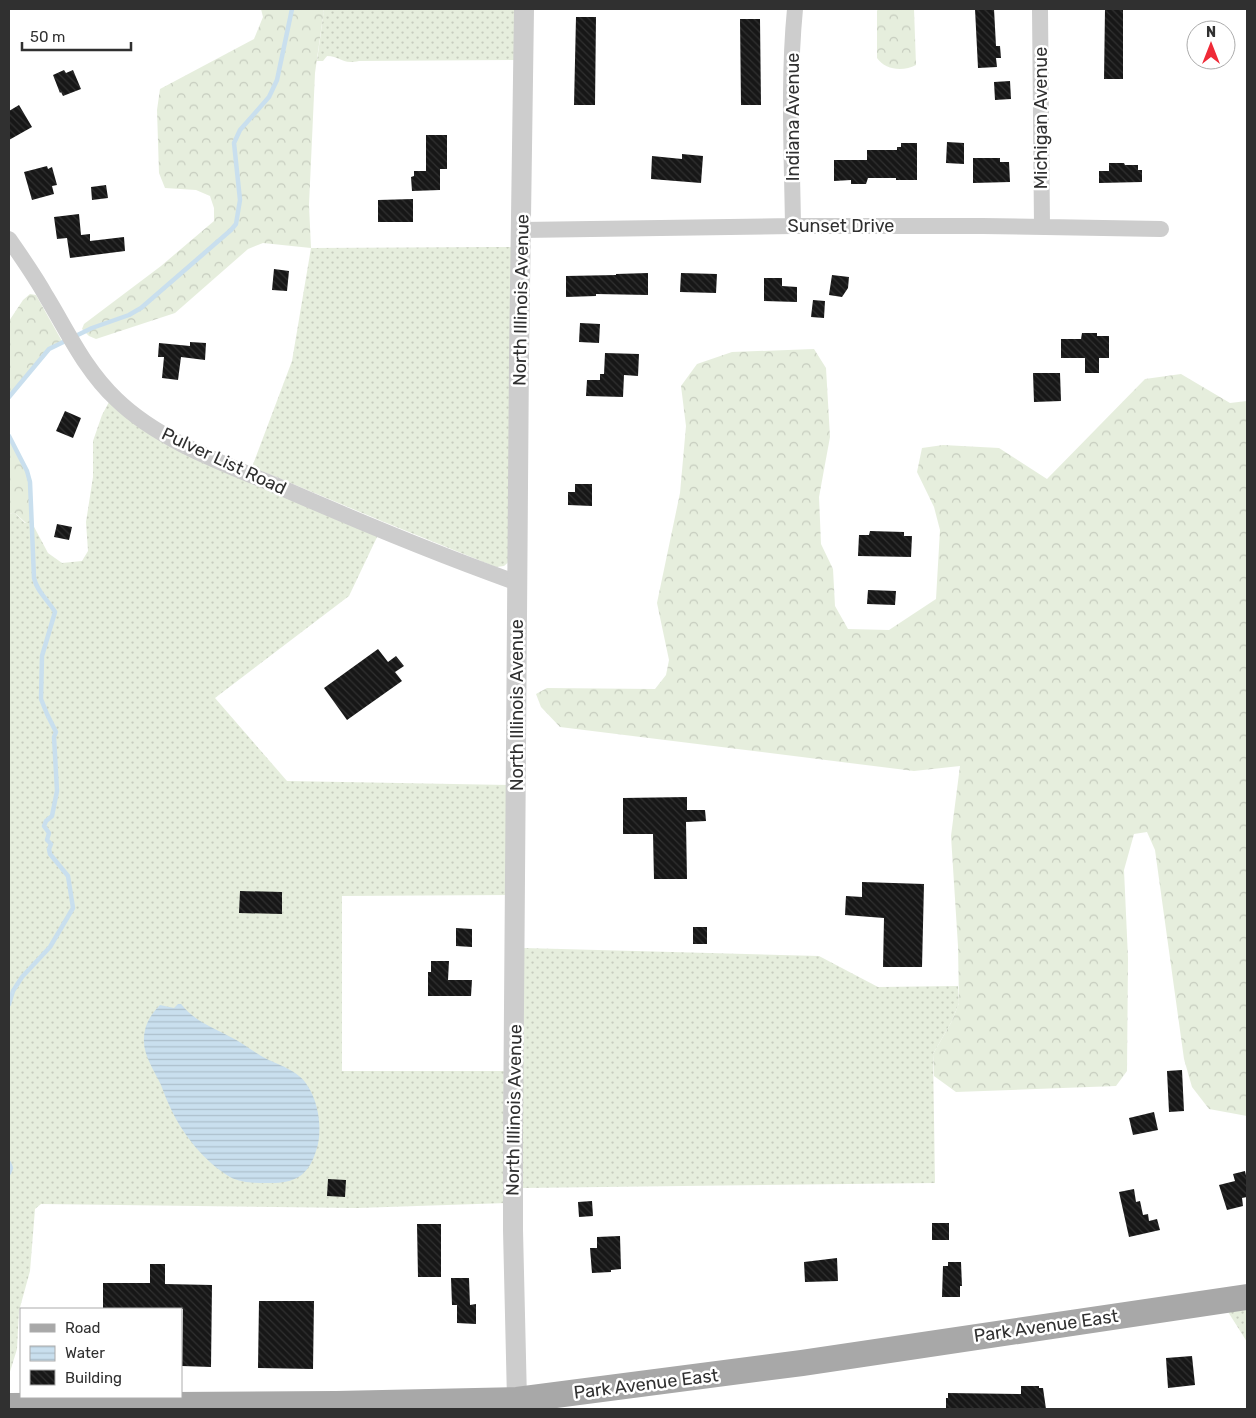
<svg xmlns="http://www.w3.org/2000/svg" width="1256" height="1418" font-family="Rubik,sans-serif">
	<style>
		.grass { fill: url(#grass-dots) }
		.forest { fill: url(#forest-crowns) }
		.water { fill: url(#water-rules) }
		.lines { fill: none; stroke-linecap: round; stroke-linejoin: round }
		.stream { stroke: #c9dfee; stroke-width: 4.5 }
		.building { fill: url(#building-back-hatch) }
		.minor { stroke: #cdcdcd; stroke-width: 16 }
		.tertiary { stroke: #cdcdcd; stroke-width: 20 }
		.primary { stroke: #a8a8a8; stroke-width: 26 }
		.labels { text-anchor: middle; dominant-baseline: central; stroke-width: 5; stroke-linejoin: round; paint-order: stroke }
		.street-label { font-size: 18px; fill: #303030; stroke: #fff }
	</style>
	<defs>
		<pattern id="grass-dots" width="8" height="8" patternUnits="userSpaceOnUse" patternTransform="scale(1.25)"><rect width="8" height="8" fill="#e6eedd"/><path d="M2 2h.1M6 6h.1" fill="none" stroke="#c6ccbe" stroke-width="1.8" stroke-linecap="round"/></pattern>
		<pattern id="forest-crowns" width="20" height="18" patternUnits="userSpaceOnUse" patternTransform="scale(1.25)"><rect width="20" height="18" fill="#e6eedd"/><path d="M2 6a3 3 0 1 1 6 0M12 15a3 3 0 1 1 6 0" fill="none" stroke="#c6ccbe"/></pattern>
		<pattern id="water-rules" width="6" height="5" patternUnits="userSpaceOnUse" patternTransform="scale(1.25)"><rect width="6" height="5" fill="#c9dfee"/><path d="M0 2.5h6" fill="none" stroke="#adc0cc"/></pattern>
		<pattern id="building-back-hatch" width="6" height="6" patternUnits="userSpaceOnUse" patternTransform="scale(1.25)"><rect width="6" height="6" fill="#171717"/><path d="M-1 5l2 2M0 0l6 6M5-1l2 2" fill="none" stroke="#303030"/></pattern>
	</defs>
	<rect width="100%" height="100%" fill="#fff"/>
	<path class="grass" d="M 324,9 L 517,9 L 517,60 L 359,61 C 341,65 341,56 327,56 L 323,61 L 317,61 Z
		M 496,247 L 514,247 L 511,560 L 504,566 L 496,567 L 384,522 L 252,467 L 292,361 L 311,248 Z
		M 109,402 L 378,535 L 349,596 L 215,698 L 287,781 L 509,785 L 508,895 L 342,896 L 342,1071 L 508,1071 L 507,1203 L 357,1208 L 41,1204 L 35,1209 L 30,1271 L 19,1311 L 17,1349 L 9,1375 L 9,514 L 15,513 L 25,523 L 32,523 L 48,553 L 62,563 L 82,561 L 88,551 L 86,522 L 93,477 L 93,441 L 102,415 Z
		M 524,948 L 819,956 L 878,987 L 958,986 L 959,1003 L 952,1021 L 933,1054 L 935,1183 L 522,1188 Z
		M 1247,1304 L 1247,1342 L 1225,1307 Z"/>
	<path class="forest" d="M 261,9 L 324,9 L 315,73 L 309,205 L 311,248 L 263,243 L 248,249 L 175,313 L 96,339 L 89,336 L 82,329 L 84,324 L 161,266 L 214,221 L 214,208 L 210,196 L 196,190 L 165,188 L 159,173 L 157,110 L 160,89 L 254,39 L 263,17 Z
		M 878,9 L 914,9 L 916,65 C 903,72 885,70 877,58 L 877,11 Z
		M 30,294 L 36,295 L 63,343 L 50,350 L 9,399 L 9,321 L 23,300 Z
		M 814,349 L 826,368 L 830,437 L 819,497 L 821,544 L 833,569 L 835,606 L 848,629 L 889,630 L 936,599 L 940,530 L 934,507 L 917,472 L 922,448 L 943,445 L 999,448 L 1047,479 L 1145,379 L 1181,374 L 1230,403 L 1247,401 L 1247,1116 L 1209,1109 L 1192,1087 L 1184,1059 L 1155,850 L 1147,832 L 1134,834 L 1124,870 L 1128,958 L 1127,1071 L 1116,1086 L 956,1092 L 934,1076 L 933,1054 L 952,1021 L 959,1003 L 958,946 L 951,836 L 960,766 L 914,771 L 560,727 L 541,707 L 536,694 L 547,688 L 655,689 L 666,675 L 669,660 L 657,603 L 680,493 L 686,426 L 681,386 L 697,364 L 732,352 Z
		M 9,433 L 28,471 L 32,482 L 32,523 L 26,523 L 15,513 L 9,514 Z"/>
	<path class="water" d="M 178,1004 L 181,1004 C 196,1023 217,1029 238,1041 C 246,1046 254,1052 263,1057 C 278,1065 298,1070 307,1085 C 319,1102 323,1132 316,1151 C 309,1173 298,1182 275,1183 C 261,1183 243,1184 230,1177 C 205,1162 183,1135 171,1109 C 167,1101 164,1093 161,1085 C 154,1070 143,1055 144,1039 C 144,1025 151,1014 160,1005 L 174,1008 Z"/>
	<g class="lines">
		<path class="stream" d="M 9,397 L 49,349 L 92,328 L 129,315 L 141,308 L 231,230 L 236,224 L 240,200 L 234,143 L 240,130 L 269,97 L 277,80 L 292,9
			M 9,436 L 27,471 L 30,482 L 34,578 C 37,592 48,600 55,612 L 42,656 L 41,699 L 47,714 L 56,732 L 54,737 L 57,791 L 52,816 L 46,821 L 44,826 L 49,833 L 47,840 L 51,844 L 49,849 L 50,854 L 68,876 L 73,908 L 50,947 L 22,977 L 13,991 L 9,1004
			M 9,1163 L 11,1168 L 9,1173"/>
	</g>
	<path class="building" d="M 975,9 L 994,9 L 996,46 L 1000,46 L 1001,58 L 996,58 L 997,67 L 978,68 Z
		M 1105,9 L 1123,9 L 1123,79 L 1104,79 Z
		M 576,17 L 596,17 L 595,105 L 574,105 Z
		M 740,19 L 760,19 L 761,105 L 741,105 Z
		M 64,70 L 66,73 L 73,70 L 81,89 L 63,96 L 61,92 L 60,93 L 53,75 Z
		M 1010,81 L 1011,99 L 995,100 L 994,82 Z
		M 19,105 L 32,127 L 9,140 L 9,111 Z
		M 426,135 L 447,135 L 447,169 L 440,169 L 440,190 L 412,191 L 411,177 L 414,176 L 414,171 L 426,171 Z
		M 947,142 L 964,143 L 964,164 L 946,163 Z
		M 901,143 L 917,143 L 917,180 L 896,180 L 896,178 L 868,178 L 866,184 L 851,184 L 851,180 L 834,181 L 834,160 L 867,160 L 867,150 L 897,150 L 897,147 L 901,147 Z
		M 682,154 L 703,156 L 701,183 L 651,179 L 652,156 L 682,159 Z
		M 973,158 L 1000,158 L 1000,162 L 1009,162 L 1010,182 L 973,183 Z
		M 1109,163 L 1124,163 L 1125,165 L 1138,165 L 1138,170 L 1142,170 L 1142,182 L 1099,183 L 1099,171 L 1109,171 Z
		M 47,166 L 48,169 L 52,167 L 57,185 L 52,186 L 54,194 L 32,200 L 24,172 Z
		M 106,185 L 108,198 L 92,200 L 91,187 Z
		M 413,199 L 413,222 L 378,222 L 378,200 Z
		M 79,214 L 81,235 L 90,234 L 90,241 L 124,237 L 125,251 L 70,258 L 67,238 L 57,239 L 54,217 Z
		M 274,269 L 289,271 L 287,291 L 272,290 Z
		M 648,273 L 648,295 L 596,294 L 596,296 L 566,297 L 566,276 L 616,275 L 616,274 Z
		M 681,273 L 717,274 L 716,293 L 680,292 Z
		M 832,275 L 849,277 L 848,288 L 842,297 L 829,295 Z
		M 764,278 L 782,278 L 782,286 L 797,287 L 797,302 L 764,301 Z
		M 813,300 L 825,301 L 824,318 L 811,317 Z
		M 580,323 L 600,324 L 599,343 L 579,342 Z
		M 1082,333 L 1097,333 L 1097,336 L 1109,336 L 1109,358 L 1099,358 L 1099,373 L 1085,373 L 1085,358 L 1061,358 L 1061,339 L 1081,339 Z
		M 190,342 L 206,343 L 205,360 L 181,357 L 178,380 L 162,378 L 164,357 L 158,357 L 159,343 L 190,346 Z
		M 605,353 L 639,354 L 638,376 L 624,375 L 623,397 L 586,396 L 587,380 L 600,380 L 600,374 L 604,374 Z
		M 1033,373 L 1060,373 L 1061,401 L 1034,402 Z
		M 65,411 L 81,418 L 73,438 L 56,431 Z
		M 575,484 L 592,484 L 592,506 L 568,505 L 568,492 L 575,492 Z
		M 57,524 L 72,527 L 69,540 L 54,537 Z
		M 870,531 L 904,532 L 904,536 L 912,536 L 911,557 L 858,556 L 859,535 L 869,535 Z
		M 868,590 L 896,591 L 895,605 L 867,604 Z
		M 378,649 L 388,662 L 396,656 L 404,666 L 395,672 L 402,681 L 347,720 L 324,688 Z
		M 687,797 L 687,810 L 705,810 L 706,821 L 686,822 L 687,879 L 654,879 L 653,834 L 623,834 L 623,798 Z
		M 862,882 L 924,884 L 922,967 L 883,967 L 884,918 L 845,915 L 846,896 L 862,897 Z
		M 240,891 L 282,892 L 282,914 L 239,913 Z
		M 693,927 L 707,927 L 707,944 L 693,944 Z
		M 456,928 L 472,929 L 472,947 L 456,946 Z
		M 431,961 L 449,961 L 448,980 L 472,980 L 471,996 L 428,996 L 428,972 L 431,972 Z
		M 1182,1070 L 1184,1111 L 1169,1112 L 1167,1071 Z
		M 1154,1112 L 1158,1130 L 1133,1135 L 1129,1118 Z
		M 1245,1171 L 1247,1180 L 1247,1197 L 1242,1198 L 1243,1206 L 1227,1210 L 1219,1185 L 1235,1181 L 1233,1174 Z
		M 328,1179 L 346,1180 L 345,1197 L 327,1196 Z
		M 1134,1189 L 1136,1202 L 1140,1201 L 1143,1215 L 1148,1214 L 1149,1221 L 1157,1219 L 1160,1230 L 1129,1237 L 1119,1192 Z
		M 592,1201 L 593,1216 L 579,1217 L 578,1202 Z
		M 932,1223 L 949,1223 L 949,1240 L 932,1240 Z
		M 417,1224 L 441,1224 L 441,1277 L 418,1277 Z
		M 620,1236 L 621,1269 L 611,1270 L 611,1272 L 592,1273 L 590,1248 L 597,1248 L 597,1237 Z
		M 837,1258 L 838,1281 L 805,1282 L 804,1262 Z
		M 948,1262 L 961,1262 L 962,1286 L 960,1286 L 960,1297 L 942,1297 L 943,1266 L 948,1266 Z
		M 150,1264 L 165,1264 L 165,1284 L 212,1285 L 211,1367 L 182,1366 L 183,1309 L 103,1309 L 103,1283 L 150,1283 Z
		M 451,1278 L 469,1278 L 470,1305 L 476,1304 L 476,1324 L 457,1323 L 457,1305 L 452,1305 Z
		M 259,1301 L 314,1301 L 313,1369 L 258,1368 Z
		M 1192,1356 L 1195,1385 L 1168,1388 L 1166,1358 Z
		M 1021,1386 L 1039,1386 L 1039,1388 L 1043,1388 L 1046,1409 L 946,1409 L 946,1398 L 948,1398 L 948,1393 L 1021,1394 Z"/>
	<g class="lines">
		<path class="minor" d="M 1040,9 L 1042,227
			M 793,226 C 792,154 788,81 795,9
			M 522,230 L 793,226 L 982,226 L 1161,229
			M 9,239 C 22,258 35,276 46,296 C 68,332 85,370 116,399 C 158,440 222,463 275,485 C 355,520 436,554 518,583"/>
		<path class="tertiary" d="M 517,1400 L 513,1230 L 513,1137 L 519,357 L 524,9"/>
		<path class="primary" d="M 9,1406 L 336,1404 L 517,1400 L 802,1363 L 1247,1297"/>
	</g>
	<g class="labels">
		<g class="street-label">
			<text transform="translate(793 117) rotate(-90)">Indiana Avenue</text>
			<text transform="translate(1041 118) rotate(-90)">Michigan Avenue</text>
			<text x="841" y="226">Sunset Drive</text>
			<text transform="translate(521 300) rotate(-89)">North Illinois Avenue</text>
			<text transform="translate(224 461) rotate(25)">Pulver List Road</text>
			<text transform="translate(517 705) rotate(-90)">North Illinois Avenue</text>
			<text transform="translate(514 1110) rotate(-89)">North Illinois Avenue</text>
			<text transform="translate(1046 1326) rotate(-8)">Park Avenue East</text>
			<text transform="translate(646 1384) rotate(-7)">Park Avenue East</text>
		</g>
	</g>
	<rect width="1256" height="1418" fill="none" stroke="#303030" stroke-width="20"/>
	<rect x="20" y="1308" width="162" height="90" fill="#ffffff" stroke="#acacac"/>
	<rect x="30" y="1324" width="25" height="8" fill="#a8a8a8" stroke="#acacac"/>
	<text x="65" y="1333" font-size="15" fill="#303030">Road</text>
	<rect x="30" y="1346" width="25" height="15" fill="url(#water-rules)" stroke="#acacac"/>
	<text x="65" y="1358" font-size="15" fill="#303030">Water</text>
	<rect x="30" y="1370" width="25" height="15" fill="url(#building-back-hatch)" stroke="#acacac"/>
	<text x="65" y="1383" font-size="15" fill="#303030">Building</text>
	<g transform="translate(1211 45)"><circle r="24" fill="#ffffff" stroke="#acacac"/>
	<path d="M0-4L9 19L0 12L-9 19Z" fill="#ef2a37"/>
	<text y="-8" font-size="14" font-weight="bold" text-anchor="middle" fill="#303030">N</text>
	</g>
	<path d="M22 42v8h109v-8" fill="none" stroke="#303030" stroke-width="2.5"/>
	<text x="30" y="42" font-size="15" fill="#303030" stroke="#ffffff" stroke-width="4" paint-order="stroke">50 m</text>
</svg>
